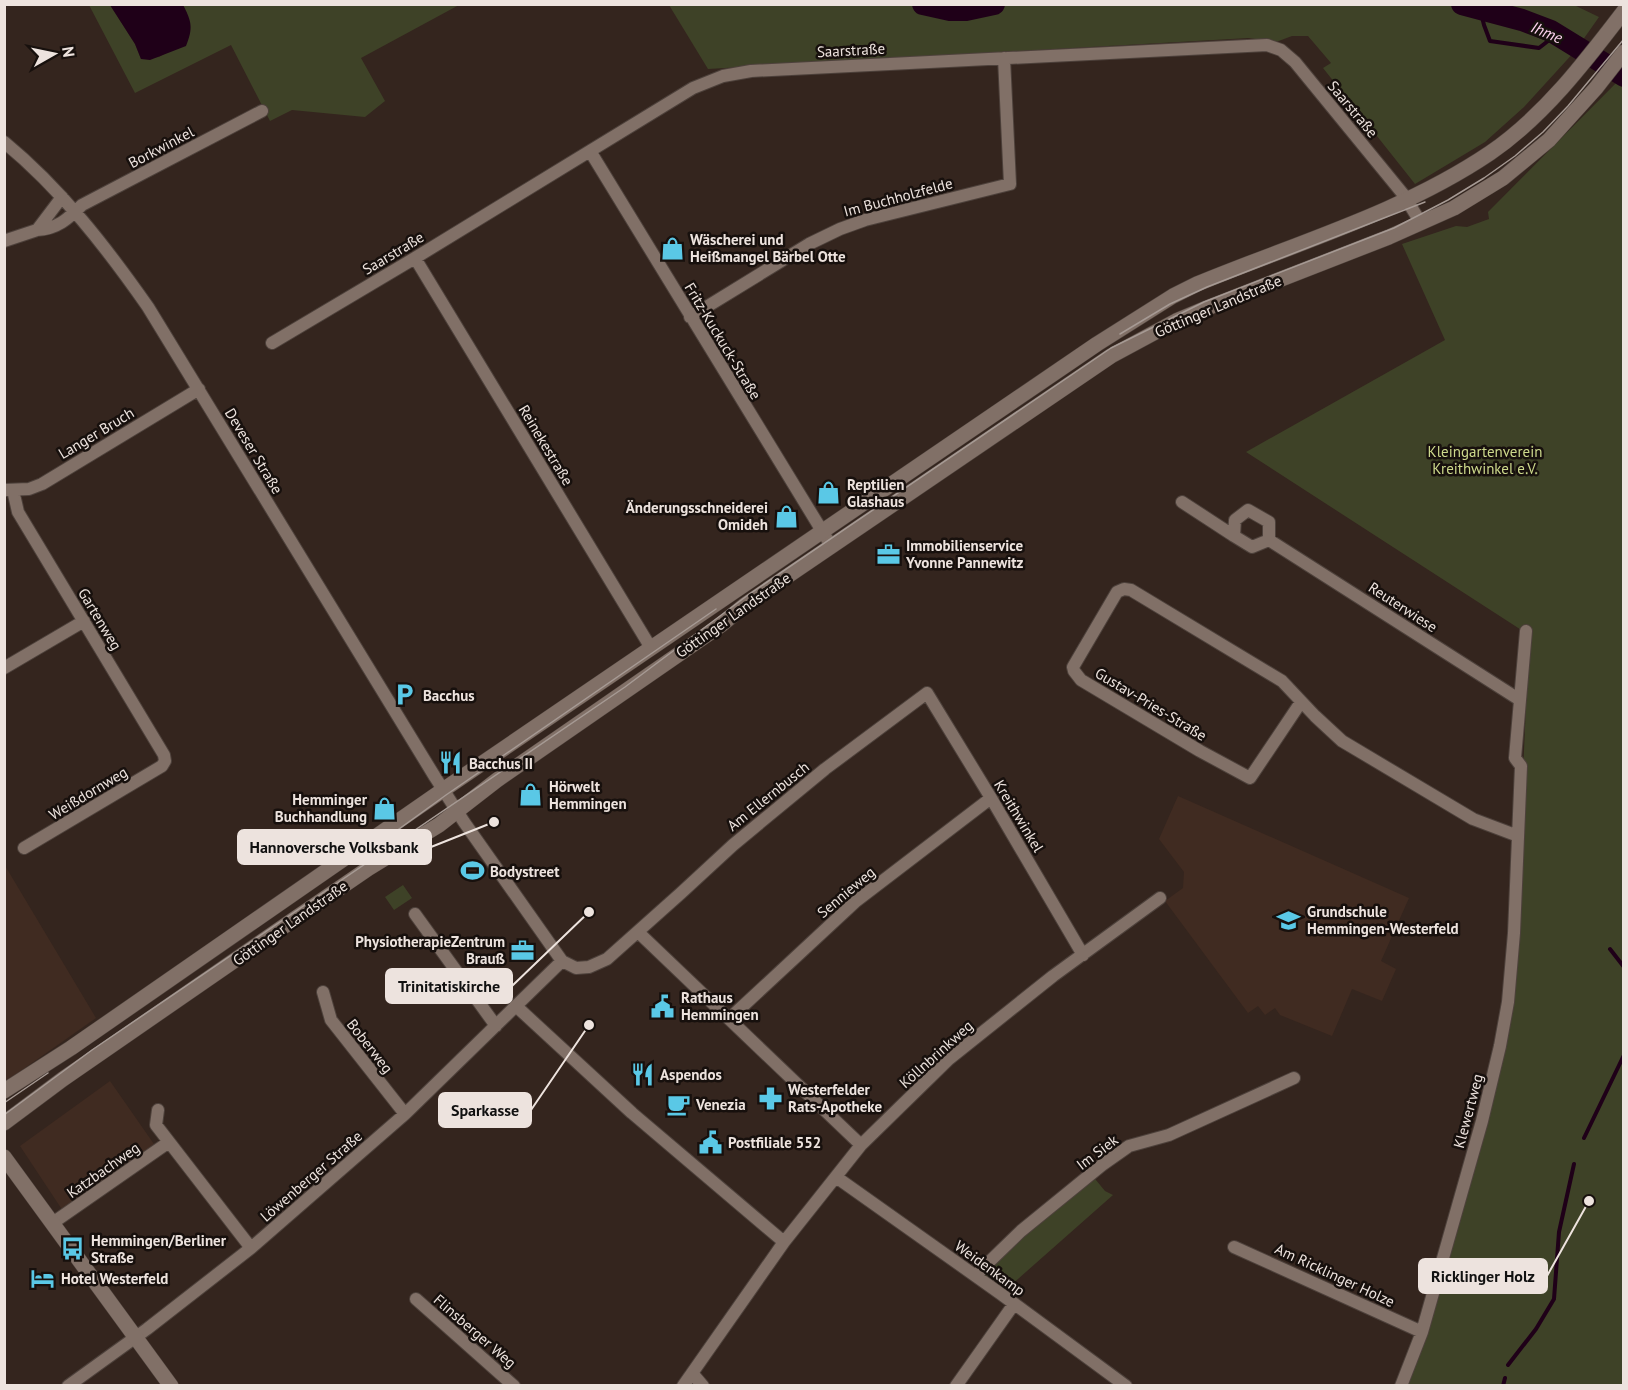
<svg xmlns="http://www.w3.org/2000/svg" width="1628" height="1390" font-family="'PT Sans',sans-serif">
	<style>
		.built { fill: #402b21 }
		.green { fill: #3e4227 }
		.water { fill: #1f0018 }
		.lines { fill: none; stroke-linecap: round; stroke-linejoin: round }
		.stream { stroke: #1f0018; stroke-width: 4 }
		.river { stroke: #1f0018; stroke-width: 22 }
		.minor-casing { stroke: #4d413b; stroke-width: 14 }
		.tertiary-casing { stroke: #4d413b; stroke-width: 16 }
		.minor { stroke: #817067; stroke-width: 12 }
		.tertiary { stroke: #817067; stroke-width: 15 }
		.tram { stroke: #a69a94; stroke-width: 1.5 }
		.labels { text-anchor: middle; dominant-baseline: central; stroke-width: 5; stroke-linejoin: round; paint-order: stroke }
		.street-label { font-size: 15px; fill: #ede3de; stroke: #17100d }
		.poi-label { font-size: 15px; font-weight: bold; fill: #ede3de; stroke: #17100d; text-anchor: start }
		.park-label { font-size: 15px; fill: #cdd98c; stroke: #17100d }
		.water-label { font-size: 16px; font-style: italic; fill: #ffd4f0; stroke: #17100d }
		.leader { fill: none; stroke: #ede3de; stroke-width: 2 }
		.callout-dot { fill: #ede3de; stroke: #17100d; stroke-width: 2 }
		.callout { fill: #ede3de; stroke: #ede3de; stroke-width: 2 }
		.callout-label { font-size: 16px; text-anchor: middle; font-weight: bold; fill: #111 }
	</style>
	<rect width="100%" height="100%" fill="#34251e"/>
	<path class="built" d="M 1178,796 L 1409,898 L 1381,961 L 1396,969 L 1382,1001 L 1352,989 L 1332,1036 L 1280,1015 L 1275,1008 L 1265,1015 L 1258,1006 L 1248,1013 L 1165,901 L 1183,888 L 1184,872 L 1159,839 Z
		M 4,864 L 96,1018 L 5,1082 L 4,1082 Z
		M 110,1081 L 156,1147 L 63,1211 L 20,1146 Z"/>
	<path class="green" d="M 1444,4 L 1522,24 L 1550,34 L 1576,50 L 1524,107 L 1485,142 L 1415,184 L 1323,68 L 1331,63 L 1308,36 L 1292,36 L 1276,42 L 1249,38 L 708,69 L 669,5 Z
		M 89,5 L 110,5 L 135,44 L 141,59 L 159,57 L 168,52 L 187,13 L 183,5 L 459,5 L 361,58 L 385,101 L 365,117 L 292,110 L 270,121 L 231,45 L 135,93 Z
		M 1474,5 L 1574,5 L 1599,17 L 1580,44 L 1553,28 Z
		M 1623,76 L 1623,1385 L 1407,1385 L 1457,1225 L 1517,942 L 1525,824 L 1521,820 L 1529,635 L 1246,452 L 1445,340 L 1402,244 L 1456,226 L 1467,227 L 1489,219 L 1488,212 Z
		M 403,885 L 412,898 L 394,910 L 385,897 Z
		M 1091,1174 L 1105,1191 L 1113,1195 L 1001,1294 L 976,1276 Z"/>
	<path class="water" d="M 110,5 L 183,5 C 192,22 193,28 186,46 L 150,60 L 141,59 L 135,44 Z"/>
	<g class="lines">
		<path class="stream" d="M 1480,9 L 1484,25 L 1490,41 L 1539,48 L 1557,34
			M 1610,949 L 1624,967
			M 1584,1138 L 1624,1055
			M 1508,1365 L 1536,1329 L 1554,1299 L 1559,1232 L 1574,1164
			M 1503,1386 L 1505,1378"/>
		<path class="river" d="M 923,4 L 950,10 L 966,10 L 994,4
			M 1462,4 L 1522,20 L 1551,31 L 1624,76"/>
		<defs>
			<path id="minor" d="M 4,142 C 61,189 106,247 148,307 L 435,777 L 464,822 L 562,961 L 576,968 L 589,967 L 607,959 L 681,893 L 733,845 L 825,769 L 927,693 L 991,798 L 1083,955
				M 590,151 L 827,539
				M 62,197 L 37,230 C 57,229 68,219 82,205 L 262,111
				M 4,241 L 37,230
				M 415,258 L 651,648
				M 690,317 L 809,244 L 840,229 L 865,220 L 1010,184 L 1004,58
				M 272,343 L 415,258 L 693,88 L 723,76 L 751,71 L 1267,45 L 1281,50 L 1295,62 L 1403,194 L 1421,223
				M 4,490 L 29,489 L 42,484 L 199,389
				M 13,490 L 18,512 L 164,755 L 165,761 L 162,766 L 24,848
				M 1182,502 L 1234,536
				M 1248,510 L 1269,522 L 1269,540 L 1252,547 L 1234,536 L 1235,520 Z
				M 1269,540 L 1520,700
				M 4,668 L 84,621
				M 1301,702 L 1250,778 L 1200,751 L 1081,680 L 1074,671 L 1073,667 L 1117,592 L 1124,589 L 1131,590 L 1282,681 L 1315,716 L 1342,741 L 1473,819 L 1518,836
				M 415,914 L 496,1026
				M 638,932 L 861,1145
				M 323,992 L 331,1020 L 405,1114
				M 517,1007 L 632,1113 L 784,1242
				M 729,1019 L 855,902 L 991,798
				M 158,1110 L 156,1125 L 251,1248
				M 836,1177 L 1001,1294 L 1126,1386
				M 54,1222 L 169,1142
				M 1234,1247 L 1422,1332
				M 976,1276 L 989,1262 L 1021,1231 L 1102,1165 L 1129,1146 L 1169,1135 L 1294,1078
				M 416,1299 L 514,1386
				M 692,1373 L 703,1386
				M 68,1386 L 147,1329 L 251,1248 L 405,1114 L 562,961
				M 683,1386 L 784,1242 L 861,1145 L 949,1059 L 1053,976 L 1160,898
				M 956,1386 L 1014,1304
				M 1401,1386 L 1422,1332 L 1482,1121 L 1500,1046 L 1508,1002 L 1514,933 L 1521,766 L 1515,758 L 1526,631"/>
			<path id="tertiary" d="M 4,1091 L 71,1048 L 443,790 L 1097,344 L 1173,296 L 1197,284 C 1296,243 1401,213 1490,153 C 1544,116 1585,62 1624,11
				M 4,1123 L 63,1079 L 293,920 L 369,868 L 439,825 L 497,780 L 721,625 L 745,605 L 1111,356 L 1176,321 L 1207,308 L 1389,237 L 1454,208 L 1503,178 L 1549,140 L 1596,88 L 1624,52
				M 4,1157 L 171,1386"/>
		</defs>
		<use href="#minor" class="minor-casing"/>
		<use href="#tertiary" class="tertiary-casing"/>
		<use href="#minor" class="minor"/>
		<use href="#tertiary" class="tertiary"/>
		<path class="tram" d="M 1120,334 L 1170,304 L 1207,287 L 1425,202
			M 381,842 L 446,795 L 716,609
			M 4,1103 L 48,1073
			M 4,1115 L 92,1050 L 625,687 L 748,595 L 1111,348 L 1204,302 L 1394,228 L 1448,200 L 1484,178 L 1515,156 L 1543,132 L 1568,106 L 1624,39"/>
	</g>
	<defs>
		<symbol id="shop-bare" viewBox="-9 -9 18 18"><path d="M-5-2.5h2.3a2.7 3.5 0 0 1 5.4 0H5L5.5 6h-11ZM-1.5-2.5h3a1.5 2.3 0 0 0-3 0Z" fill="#5ac8e6" stroke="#17100d" stroke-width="2.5" paint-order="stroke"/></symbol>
		<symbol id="office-bare" viewBox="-9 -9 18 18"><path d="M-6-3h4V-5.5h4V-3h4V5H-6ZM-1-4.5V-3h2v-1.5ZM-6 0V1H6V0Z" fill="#5ac8e6" stroke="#17100d" stroke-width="2.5" paint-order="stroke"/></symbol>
		<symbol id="parking-bare" viewBox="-9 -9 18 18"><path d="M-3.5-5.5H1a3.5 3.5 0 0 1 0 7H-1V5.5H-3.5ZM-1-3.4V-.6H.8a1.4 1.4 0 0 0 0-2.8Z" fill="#5ac8e6" stroke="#17100d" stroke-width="2.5" paint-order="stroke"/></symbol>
		<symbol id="restaurant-bare" viewBox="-9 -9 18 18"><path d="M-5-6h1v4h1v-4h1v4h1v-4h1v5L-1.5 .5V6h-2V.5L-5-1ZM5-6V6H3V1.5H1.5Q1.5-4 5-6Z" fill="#5ac8e6" stroke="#17100d" stroke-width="2.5" paint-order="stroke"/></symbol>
		<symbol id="stadium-bare" viewBox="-9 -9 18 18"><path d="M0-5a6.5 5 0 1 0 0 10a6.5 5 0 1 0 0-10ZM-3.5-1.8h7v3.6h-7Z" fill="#5ac8e6" stroke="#17100d" stroke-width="2.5" paint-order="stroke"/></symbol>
		<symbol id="school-bare" viewBox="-9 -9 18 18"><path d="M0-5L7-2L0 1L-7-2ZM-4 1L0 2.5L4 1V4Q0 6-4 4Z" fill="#5ac8e6" stroke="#17100d" stroke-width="2.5" paint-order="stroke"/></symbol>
		<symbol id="civic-bare" viewBox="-9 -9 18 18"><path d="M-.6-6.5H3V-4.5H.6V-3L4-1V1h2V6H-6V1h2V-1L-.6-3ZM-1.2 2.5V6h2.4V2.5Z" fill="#5ac8e6" stroke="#17100d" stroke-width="2.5" paint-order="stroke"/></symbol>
		<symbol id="pharmacy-bare" viewBox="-9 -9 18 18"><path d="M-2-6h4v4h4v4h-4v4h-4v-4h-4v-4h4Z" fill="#5ac8e6" stroke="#17100d" stroke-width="2.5" paint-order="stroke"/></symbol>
		<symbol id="cafe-bare" viewBox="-9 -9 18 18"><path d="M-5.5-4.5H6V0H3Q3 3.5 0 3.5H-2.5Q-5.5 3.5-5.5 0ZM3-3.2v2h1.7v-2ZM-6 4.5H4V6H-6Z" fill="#5ac8e6" stroke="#17100d" stroke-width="2.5" paint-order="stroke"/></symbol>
		<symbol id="bus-bare" viewBox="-9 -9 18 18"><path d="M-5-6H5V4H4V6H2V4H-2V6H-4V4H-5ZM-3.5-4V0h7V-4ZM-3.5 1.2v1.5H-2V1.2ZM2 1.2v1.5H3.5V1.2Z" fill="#5ac8e6" stroke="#17100d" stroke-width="2.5" paint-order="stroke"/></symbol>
		<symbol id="hotel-bare" viewBox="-9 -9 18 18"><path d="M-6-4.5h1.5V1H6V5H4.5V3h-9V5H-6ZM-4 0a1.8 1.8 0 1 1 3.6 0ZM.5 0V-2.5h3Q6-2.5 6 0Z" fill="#5ac8e6" stroke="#17100d" stroke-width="2.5" paint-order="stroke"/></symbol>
	</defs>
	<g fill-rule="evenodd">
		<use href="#shop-bare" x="656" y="232" width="33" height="33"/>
		<use href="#shop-bare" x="812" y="476" width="33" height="33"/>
		<use href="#shop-bare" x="770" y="500" width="33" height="33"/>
		<use href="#office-bare" x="872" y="538" width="33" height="33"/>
		<use href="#parking-bare" x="388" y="678" width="33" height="33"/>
		<use href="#restaurant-bare" x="434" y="746" width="33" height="33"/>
		<use href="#shop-bare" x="514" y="778" width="33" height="33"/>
		<use href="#shop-bare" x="368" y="792" width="33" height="33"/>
		<use href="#stadium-bare" x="456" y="854" width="33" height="33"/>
		<use href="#school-bare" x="1272" y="904" width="33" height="33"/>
		<use href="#office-bare" x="506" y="934" width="33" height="33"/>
		<use href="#civic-bare" x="646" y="990" width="33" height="33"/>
		<use href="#restaurant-bare" x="626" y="1058" width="33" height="33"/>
		<use href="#pharmacy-bare" x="754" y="1082" width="33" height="33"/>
		<use href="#cafe-bare" x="662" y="1088" width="33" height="33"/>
		<use href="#civic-bare" x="694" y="1126" width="33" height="33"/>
		<use href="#bus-bare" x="56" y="1232" width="33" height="33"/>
		<use href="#hotel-bare" x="26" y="1262" width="33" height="33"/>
	</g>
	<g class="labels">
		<g class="street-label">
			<text transform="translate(851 50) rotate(-3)">Saarstraße</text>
			<text transform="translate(1353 109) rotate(50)">Saarstraße</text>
			<text transform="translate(161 147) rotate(-28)">Borkwinkel</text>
			<text transform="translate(898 197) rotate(-15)">Im Buchholzfelde</text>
			<text transform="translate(393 253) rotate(-31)">Saarstraße</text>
			<text transform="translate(1218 306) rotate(-23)">Göttinger Landstraße</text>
			<text transform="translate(723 341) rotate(59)">Fritz-Kuckuck-Straße</text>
			<text transform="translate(96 433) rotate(-31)">Langer Bruch</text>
			<text transform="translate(546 445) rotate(59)">Reinekestraße</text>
			<text transform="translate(254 451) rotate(59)">Deveser Straße</text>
			<text transform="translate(1403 607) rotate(33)">Reuterwiese</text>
			<text transform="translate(733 615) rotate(-35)">Göttinger Landstraße</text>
			<text transform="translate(100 619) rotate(59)">Gartenweg</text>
			<text transform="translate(1151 704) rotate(31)">Gustav-Pries-Straße</text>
			<text transform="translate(88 793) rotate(-31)">Weißdornweg</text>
			<text transform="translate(768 796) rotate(-39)">Am Ellernbusch</text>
			<text transform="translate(1019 816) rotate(59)">Kreithwinkel</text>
			<text transform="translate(846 892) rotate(-40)">Sennieweg</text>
			<text transform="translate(290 923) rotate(-35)">Göttinger Landstraße</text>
			<text transform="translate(370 1046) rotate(52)">Boberweg</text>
			<text transform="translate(936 1054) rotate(-42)">Köllnbrinkweg</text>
			<text transform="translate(1468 1111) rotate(-75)">Klewertweg</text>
			<text transform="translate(1097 1152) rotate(-37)">Im Siek</text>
			<text transform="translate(103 1170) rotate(-35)">Katzbachweg</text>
			<text transform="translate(311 1176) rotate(-41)">Löwenberger Straße</text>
			<text transform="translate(990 1268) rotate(36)">Weidenkamp</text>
			<text transform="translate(1335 1275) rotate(25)">Am Ricklinger Holze</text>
			<text transform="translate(475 1331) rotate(41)">Flinsberger Weg</text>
		</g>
		<g class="poi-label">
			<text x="690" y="239">Wäscherei und<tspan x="690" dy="17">Heißmangel Bärbel Otte</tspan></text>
			<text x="847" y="484">Reptilien<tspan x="847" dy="17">Glashaus</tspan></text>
			<text x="768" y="507" text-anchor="end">Änderungsschneiderei<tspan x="768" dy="17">Omideh</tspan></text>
			<text x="906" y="545">Immobilienservice<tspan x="906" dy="17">Yvonne Pannewitz</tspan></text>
			<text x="423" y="695">Bacchus</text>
			<text x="469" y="763">Bacchus II</text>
			<text x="549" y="786">Hörwelt<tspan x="549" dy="17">Hemmingen</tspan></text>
			<text x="367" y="799" text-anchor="end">Hemminger<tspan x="367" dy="17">Buchhandlung</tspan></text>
			<text x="490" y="871">Bodystreet</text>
			<text x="1307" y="911">Grundschule<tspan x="1307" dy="17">Hemmingen-Westerfeld</tspan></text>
			<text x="505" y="941" text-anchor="end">PhysiotherapieZentrum<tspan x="505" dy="17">Brauß</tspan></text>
			<text x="681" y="997">Rathaus<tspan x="681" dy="17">Hemmingen</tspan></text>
			<text x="660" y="1074">Aspendos</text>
			<text x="788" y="1089">Westerfelder<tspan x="788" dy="17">Rats-Apotheke</tspan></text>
			<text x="696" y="1104">Venezia</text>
			<text x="728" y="1142">Postfiliale 552</text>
			<text x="91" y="1240">Hemmingen/Berliner<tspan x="91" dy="17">Straße</tspan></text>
			<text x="61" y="1278">Hotel Westerfeld</text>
		</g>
		<g class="park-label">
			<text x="1485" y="451">Kleingartenverein<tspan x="1485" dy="17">Kreithwinkel e.V.</tspan></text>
		</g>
		<g class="water-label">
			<text transform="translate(1547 32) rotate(23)">Ihme</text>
		</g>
	</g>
	<path class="leader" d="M494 822L431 847M589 912L512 986M589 1025L531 1110M1589 1201L1547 1276"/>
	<g class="callout-dot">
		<circle cx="494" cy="822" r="6"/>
		<circle cx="589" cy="912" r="6"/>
		<circle cx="589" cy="1025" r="6"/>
		<circle cx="1589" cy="1201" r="6"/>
	</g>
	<g class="callout">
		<rect x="238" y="830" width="193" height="34" rx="6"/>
		<rect x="386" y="969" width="126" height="34" rx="6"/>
		<rect x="439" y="1093" width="92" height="34" rx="6"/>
		<rect x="1419" y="1259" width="128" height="34" rx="6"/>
	</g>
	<g class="callout-label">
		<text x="334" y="853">Hannoversche Volksbank</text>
		<text x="449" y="992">Trinitatiskirche</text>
		<text x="485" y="1116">Sparkasse</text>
		<text x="1483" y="1282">Ricklinger Holz</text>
	</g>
	<rect width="1628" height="1390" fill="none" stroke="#ede3de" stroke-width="12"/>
	<g transform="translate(54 54) rotate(81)" stroke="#17100d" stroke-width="4.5" paint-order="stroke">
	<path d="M0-4.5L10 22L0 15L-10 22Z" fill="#ede3de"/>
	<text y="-9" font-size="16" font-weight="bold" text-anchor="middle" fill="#ede3de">N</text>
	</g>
</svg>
